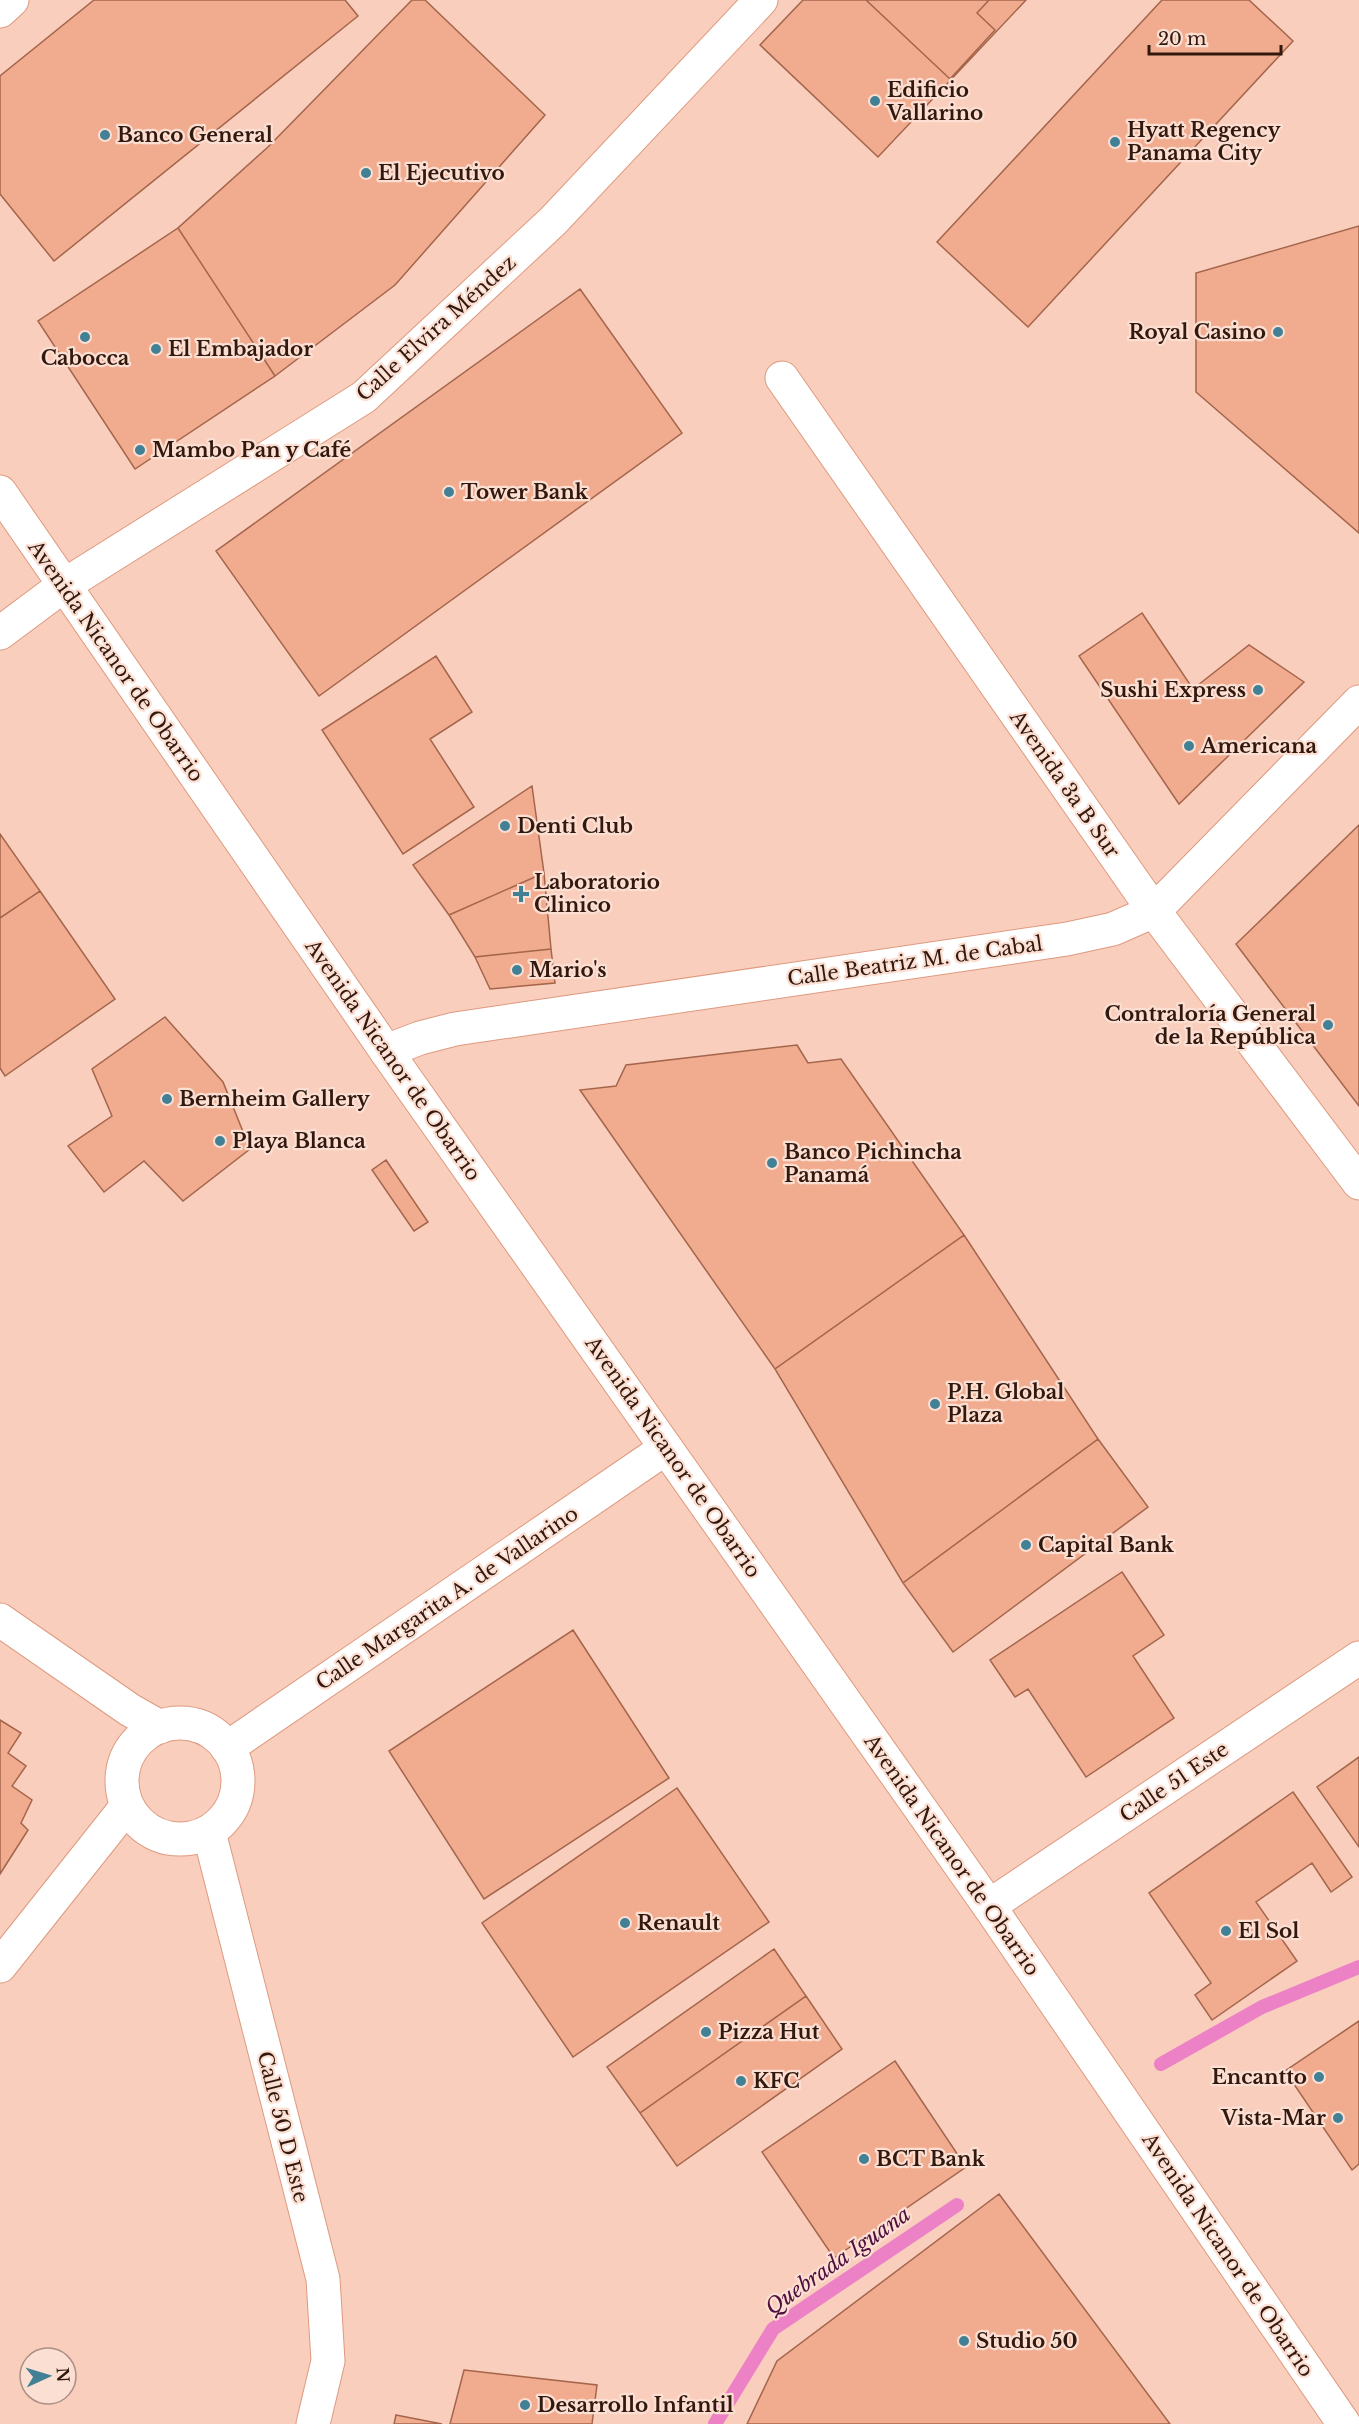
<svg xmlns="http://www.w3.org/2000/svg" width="1359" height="2424" font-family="'Libre Baskerville',serif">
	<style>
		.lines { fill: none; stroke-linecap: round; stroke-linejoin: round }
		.stream { stroke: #ec82c5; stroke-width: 14 }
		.building { fill: #f1ac90; stroke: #a4654b; stroke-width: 1.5 }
		.minor-casing { stroke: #de9a7f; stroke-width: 35 }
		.tertiary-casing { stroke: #de9a7f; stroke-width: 35 }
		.secondary-casing { stroke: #de9a7f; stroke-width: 35 }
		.minor { stroke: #fff; stroke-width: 33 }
		.tertiary { stroke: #fff; stroke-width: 33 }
		.secondary { stroke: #fff; stroke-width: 33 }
		.poi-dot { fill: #428096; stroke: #fcdfd3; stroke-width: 2 }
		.labels { text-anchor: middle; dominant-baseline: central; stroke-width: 4.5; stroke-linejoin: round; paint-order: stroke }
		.poi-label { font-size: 20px; font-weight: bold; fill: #32180d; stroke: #fcdfd3; text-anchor: start }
		.street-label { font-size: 20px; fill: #32180d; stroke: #fcdfd3 }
		.water-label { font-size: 21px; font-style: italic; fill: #510f3d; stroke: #fcdfd3 }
	</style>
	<rect width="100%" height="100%" fill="#f9cebd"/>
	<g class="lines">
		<path class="stream" d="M 1161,2064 L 1262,2007 L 1359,1967
			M 715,2424 L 773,2329 L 957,2205"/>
	</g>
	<path class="building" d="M 94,0 L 345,0 L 358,16 L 54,261 L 0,194 L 0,76 Z
		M 412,0 L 425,0 L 545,115 L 395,285 L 275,376 L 178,228 L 268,147 Z
		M 803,0 L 1026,0 L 878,157 L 760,45 Z
		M 866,0 L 989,0 L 977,13 L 995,30 L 950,79 Z
		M 1162,0 L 1249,0 L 1293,41 L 1028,327 L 937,242 Z
		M 1359,226 L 1359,533 L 1196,392 L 1196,273 Z
		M 178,228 L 275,376 L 135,469 L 38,321 Z
		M 580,289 L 682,433 L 319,696 L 216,551 Z
		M 1142,613 L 1193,689 L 1249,645 L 1304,682 L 1179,804 L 1079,656 Z
		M 436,656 L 472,712 L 430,739 L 474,807 L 403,854 L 322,730 Z
		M 532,786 L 544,873 L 449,915 L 413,865 Z
		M 1359,825 L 1359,1106 L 1236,944 Z
		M 0,834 L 40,891 L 0,918 Z
		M 544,873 L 551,949 L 475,957 L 449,915 Z
		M 40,891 L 115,999 L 5,1076 L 0,1068 L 0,918 Z
		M 551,949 L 555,983 L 490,989 L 475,957 Z
		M 165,1017 L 223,1082 L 250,1149 L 183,1201 L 144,1161 L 104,1192 L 68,1146 L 112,1116 L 92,1069 Z
		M 797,1045 L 808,1063 L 841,1059 L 964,1235 L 775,1369 L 580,1090 L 616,1086 L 626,1065 Z
		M 386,1160 L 428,1222 L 414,1231 L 372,1170 Z
		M 964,1235 L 1098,1439 L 903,1583 L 775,1369 Z
		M 1098,1439 L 1148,1507 L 953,1652 L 903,1583 Z
		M 1122,1572 L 1164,1635 L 1133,1656 L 1174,1718 L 1086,1777 L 1028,1689 L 1015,1697 L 990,1660 Z
		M 573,1630 L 669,1778 L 484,1899 L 389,1751 Z
		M 0,1720 L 21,1733 L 8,1753 L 26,1766 L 12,1786 L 32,1800 L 21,1823 L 28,1830 L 0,1874 Z
		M 1359,1757 L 1359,1847 L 1317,1787 Z
		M 677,1788 L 769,1922 L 573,2057 L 482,1923 Z
		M 1293,1792 L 1352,1877 L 1331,1892 L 1312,1863 L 1256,1902 L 1297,1961 L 1212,2020 L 1195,1995 L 1211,1983 L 1149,1893 Z
		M 774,1949 L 806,1996 L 640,2113 L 607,2067 Z
		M 806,1996 L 842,2049 L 677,2166 L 640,2113 Z
		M 1359,2021 L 1359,2164 L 1352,2170 L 1285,2071 Z
		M 895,2061 L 966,2167 L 834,2258 L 762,2152 Z
		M 999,2194 L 1170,2424 L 747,2424 L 777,2361 Z
		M 464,2370 L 597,2385 L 592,2424 L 450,2424 Z
		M 396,2415 L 442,2424 L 394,2424 Z"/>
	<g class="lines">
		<defs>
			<path id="minor" d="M 782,378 L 1154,911 L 1359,1183
				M 0,633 L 63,586 L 364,397 L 553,221 L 761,0
				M 386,1051 L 420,1038 L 455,1029 L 1067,939 L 1113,929 L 1154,911 L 1359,702
				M 0,1620 L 130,1710 L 160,1727
				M122 1781a58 58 0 1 1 116 0a58 58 0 1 1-116 0Z
				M 227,1748 L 666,1448
				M 209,1832 L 323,2279 L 328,2361 L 313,2424
				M 989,1906 L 1359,1658
				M 0,1966 L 127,1806"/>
			<path id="tertiary" d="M 0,11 L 12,0"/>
			<path id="secondary" d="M 0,492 L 386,1051 L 989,1906 L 1344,2424"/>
		</defs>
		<use href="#minor" class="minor-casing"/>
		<use href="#tertiary" class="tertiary-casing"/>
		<use href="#secondary" class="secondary-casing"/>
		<use href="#minor" class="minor"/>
		<use href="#tertiary" class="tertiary"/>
		<use href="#secondary" class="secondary"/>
	</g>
	<g class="poi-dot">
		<circle cx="875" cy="101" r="6"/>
		<circle cx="105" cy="135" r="6"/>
		<circle cx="1115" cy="142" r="6"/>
		<circle cx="366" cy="173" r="6"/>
		<circle cx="1278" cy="332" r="6"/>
		<circle cx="85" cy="337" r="6"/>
		<circle cx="156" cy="349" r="6"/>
		<circle cx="140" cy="450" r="6"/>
		<circle cx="449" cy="492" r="6"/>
		<circle cx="1258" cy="690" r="6"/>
		<circle cx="1189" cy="746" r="6"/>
		<circle cx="505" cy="826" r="6"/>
		<path d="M518 885h6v6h6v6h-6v6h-6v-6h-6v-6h6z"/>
		<circle cx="517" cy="970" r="6"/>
		<circle cx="1328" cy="1025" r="6"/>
		<circle cx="167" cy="1099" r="6"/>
		<circle cx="220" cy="1141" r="6"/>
		<circle cx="772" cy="1163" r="6"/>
		<circle cx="935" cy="1404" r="6"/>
		<circle cx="1026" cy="1545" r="6"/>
		<circle cx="625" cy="1923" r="6"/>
		<circle cx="1226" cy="1931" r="6"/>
		<circle cx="706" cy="2032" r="6"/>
		<circle cx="1319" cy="2077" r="6"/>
		<circle cx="741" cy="2081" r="6"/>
		<circle cx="1338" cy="2118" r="6"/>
		<circle cx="864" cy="2159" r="6"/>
		<circle cx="964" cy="2341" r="6"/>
		<circle cx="525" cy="2405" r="6"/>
	</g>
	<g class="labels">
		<g class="poi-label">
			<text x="887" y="90">Edificio<tspan x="887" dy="23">Vallarino</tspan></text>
			<text x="1127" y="130">Hyatt Regency<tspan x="1127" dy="23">Panama City</tspan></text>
			<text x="117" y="135">Banco General</text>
			<text x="378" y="173">El Ejecutivo</text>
			<text x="1266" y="332" text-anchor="end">Royal Casino</text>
			<text x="168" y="349">El Embajador</text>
			<text x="85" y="358" text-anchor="middle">Cabocca</text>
			<text x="152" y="450">Mambo Pan y Café</text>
			<text x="461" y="492">Tower Bank</text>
			<text x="1246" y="690" text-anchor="end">Sushi Express</text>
			<text x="1201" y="746">Americana</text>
			<text x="517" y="826">Denti Club</text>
			<text x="534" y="882">Laboratorio<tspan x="534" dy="23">Clinico</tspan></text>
			<text x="529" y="970">Mario's</text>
			<text x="1316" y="1014" text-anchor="end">Contraloría General<tspan x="1316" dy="23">de la República</tspan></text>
			<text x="179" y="1099">Bernheim Gallery</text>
			<text x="232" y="1141">Playa Blanca</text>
			<text x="784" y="1152">Banco Pichincha<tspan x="784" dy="23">Panamá</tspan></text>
			<text x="947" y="1392">P.H. Global<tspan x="947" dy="23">Plaza</tspan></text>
			<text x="1038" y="1545">Capital Bank</text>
			<text x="637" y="1923">Renault</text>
			<text x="1238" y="1931">El Sol</text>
			<text x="718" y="2032">Pizza Hut</text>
			<text x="1307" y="2077" text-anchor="end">Encantto</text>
			<text x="753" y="2081">KFC</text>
			<text x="1326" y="2118" text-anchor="end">Vista-Mar</text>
			<text x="876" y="2159">BCT Bank</text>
			<text x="976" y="2341">Studio 50</text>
			<text x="537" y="2405">Desarrollo Infantil</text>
		</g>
		<g class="street-label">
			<text transform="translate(436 328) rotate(-42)">Calle Elvira Méndez</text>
			<text transform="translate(116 661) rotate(55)">Avenida Nicanor de Obarrio</text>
			<text transform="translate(1065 784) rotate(55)">Avenida 3a B Sur</text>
			<text transform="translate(915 961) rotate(-8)">Calle Beatriz M. de Cabal</text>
			<text transform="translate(393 1060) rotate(55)">Avenida Nicanor de Obarrio</text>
			<text transform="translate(673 1457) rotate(55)">Avenida Nicanor de Obarrio</text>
			<text transform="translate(447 1598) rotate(-34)">Calle Margarita A. de Vallarino</text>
			<text transform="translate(1174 1782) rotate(-34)">Calle 51 Este</text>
			<text transform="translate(952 1855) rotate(55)">Avenida Nicanor de Obarrio</text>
			<text transform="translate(283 2127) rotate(76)">Calle 50 D Este</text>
			<text transform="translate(1228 2255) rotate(56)">Avenida Nicanor de Obarrio</text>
		</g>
		<g class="water-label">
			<text transform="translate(838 2261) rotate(-35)">Quebrada Iguana</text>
		</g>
	</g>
	<g transform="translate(48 2376) rotate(86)"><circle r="28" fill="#fcdfd3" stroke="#ab8f84" stroke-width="1.5"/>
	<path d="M0-4.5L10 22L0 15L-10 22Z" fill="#428096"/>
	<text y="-9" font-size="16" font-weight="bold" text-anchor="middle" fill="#32180d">N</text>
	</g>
	<path d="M1149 45v9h132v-9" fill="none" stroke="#32180d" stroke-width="3"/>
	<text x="1158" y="45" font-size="18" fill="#32180d" stroke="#fcdfd3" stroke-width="4.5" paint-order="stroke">20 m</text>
</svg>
